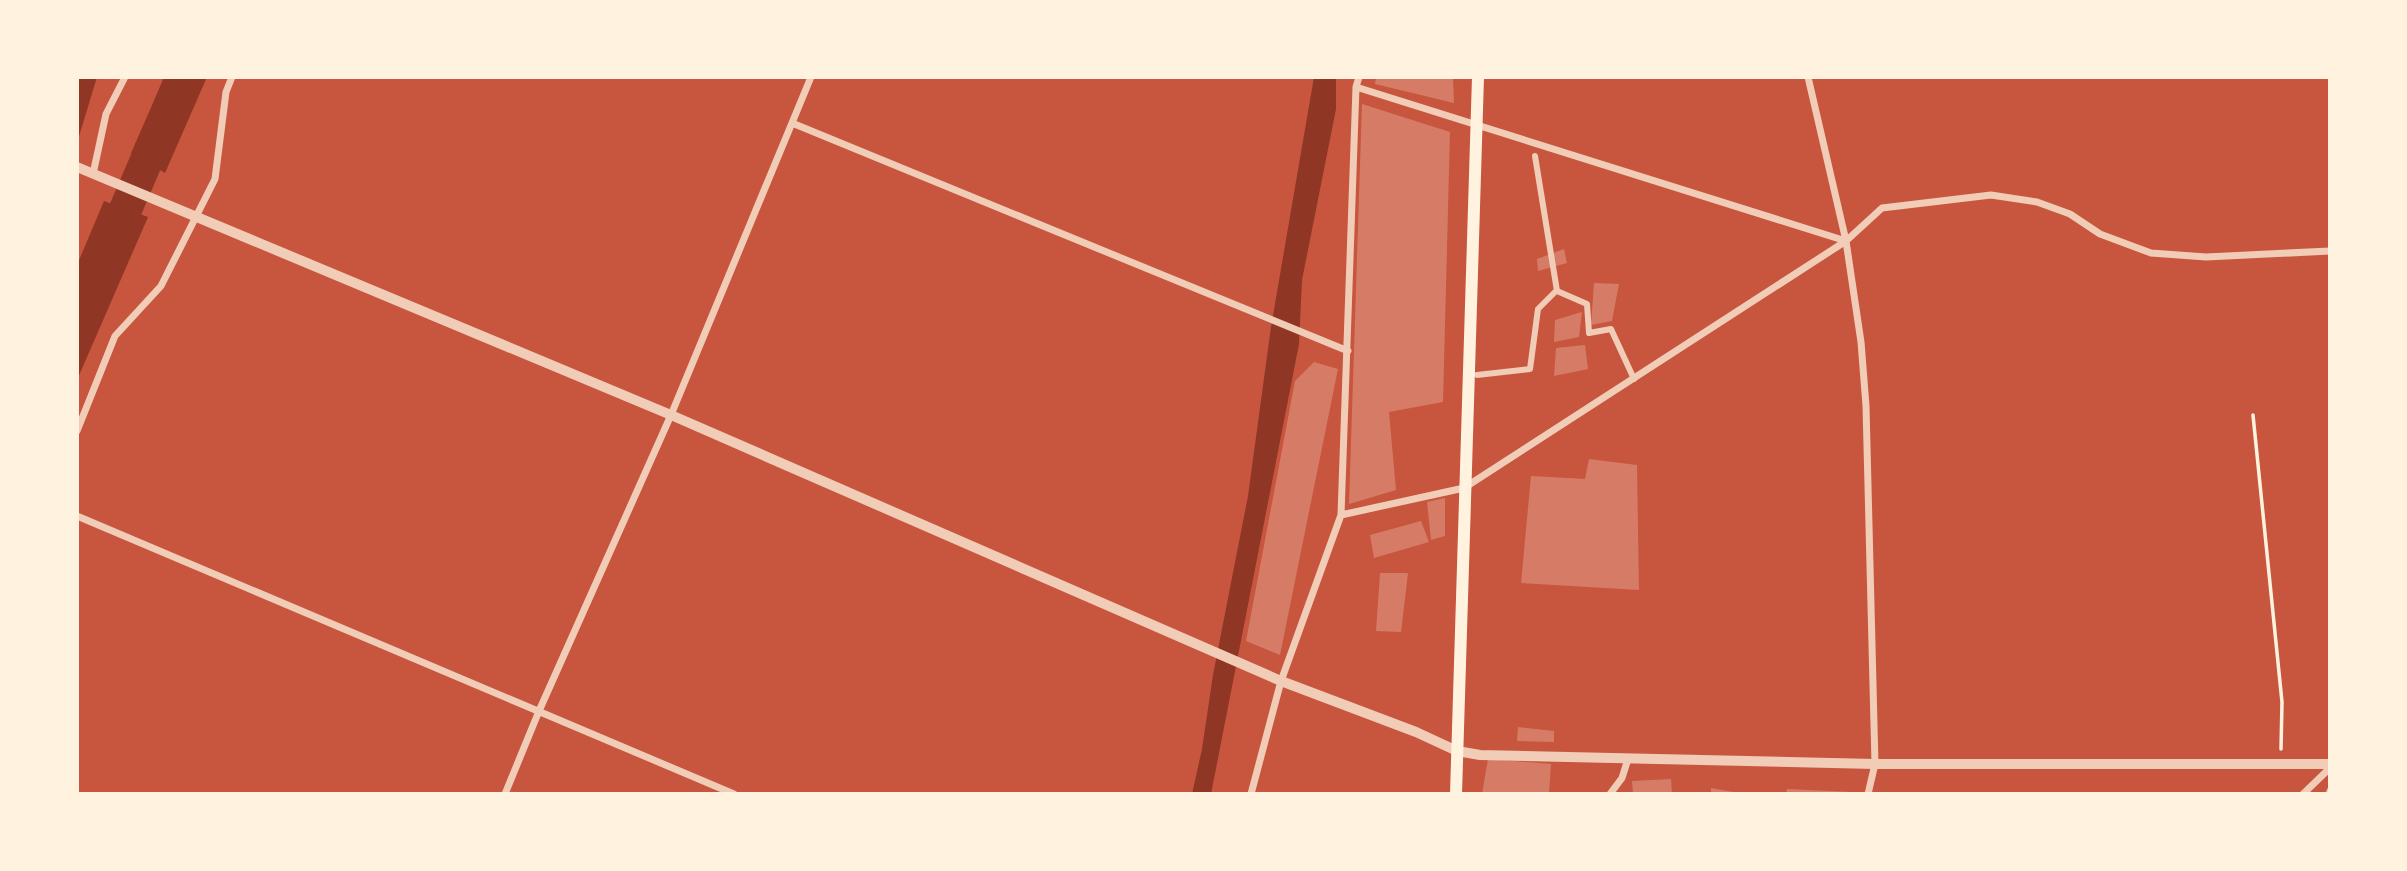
<svg xmlns="http://www.w3.org/2000/svg" width="2407" height="871" font-family="Inter,sans-serif">
	<style>
		.water { fill: #8f3625 }
		.lines { fill: none; stroke-linecap: round; stroke-linejoin: round }
		.river { stroke: #8f3625; stroke-width: 33 }
		.building { fill: #d67c66 }
		.path { stroke: #fff3e0; stroke-width: 3.5 }
		.pedestrian { stroke: #f1ccb7; stroke-width: 6 }
		.minor { stroke: #f1ccb7; stroke-width: 7 }
		.tertiary { stroke: #f1ccb7; stroke-width: 10 }
		.secondary { stroke: #fff3e0; stroke-width: 12 }
	</style>
	<rect width="100%" height="100%" fill="#c8553d"/>
	<path class="water" d="M 77,77 L 97,77 L 77,143 Z
		M 165,77 L 207,77 L 165,173 L 131,153 Z
		M 1314,77 L 1336,77 L 1336,109 L 1302,280 L 1299,344 L 1211,794 L 1192,794 L 1202,749 L 1213,675 L 1248,496 L 1271,327 Z
		M 104,201 L 148,217 L 77,380 L 77,265 Z"/>
	<g class="lines">
		<path class="river" d="M 77,323 L 182,77"/>
	</g>
	<path class="building" d="M 1376,77 L 1453,77 L 1454,103 L 1375,84 Z
		M 1362,104 L 1450,132 L 1443,402 L 1389,412 L 1396,490 L 1349,504 Z
		M 1564,249 L 1567,263 L 1538,271 L 1537,259 Z
		M 1594,283 L 1619,284 L 1612,321 L 1591,325 Z
		M 1582,312 L 1579,337 L 1554,342 L 1555,320 Z
		M 1585,345 L 1588,369 L 1554,376 L 1556,348 Z
		M 1314,362 L 1338,369 L 1280,655 L 1246,641 L 1295,381 Z
		M 1589,459 L 1637,465 L 1639,590 L 1521,583 L 1531,476 L 1585,479 Z
		M 1445,498 L 1445,536 L 1431,540 L 1427,502 Z
		M 1421,521 L 1429,542 L 1374,558 L 1370,535 Z
		M 1380,573 L 1408,573 L 1401,632 L 1376,631 Z
		M 1518,727 L 1554,731 L 1554,742 L 1517,741 Z
		M 1488,759 L 1551,764 L 1549,794 L 1482,794 Z
		M 1671,779 L 1672,794 L 1633,794 L 1632,781 Z
		M 1711,788 L 1739,793 L 1739,794 L 1711,794 Z
		M 1787,789 L 1853,792 L 1854,794 L 1786,794 Z"/>
	<g class="lines">
		<path class="path" d="M 2253,415 L 2282,702 L 2281,749"/>
		<path class="pedestrian" d="M 1535,156 L 1557,291 L 1587,304 L 1589,333 L 1611,329 L 1634,379
			M 1477,375 L 1530,369 L 1538,309 L 1557,290"/>
		<path class="minor" d="M 1808,77 L 1846,241 L 1861,342 L 1866,406 L 1875,764 L 1868,794
			M 1356,87 L 1846,241
			M 792,123 L 1348,351
			M 93,174 L 106,114 L 125,77
			M 77,431 L 115,336 L 161,286 L 215,179 L 226,92 L 232,77
			M 1341,515 L 1464,488 L 1846,241 L 1882,208 L 1991,195 L 2037,202 L 2070,214 L 2100,234 L 2151,253 L 2206,257 L 2330,251
			M 77,516 L 734,794
			M 505,794 L 539,711 L 671,415 L 811,77
			M 1251,794 L 1281,681 L 1341,515 L 1356,87 L 1359,77
			M 1610,794 L 1622,778 L 1628,759
			M 2303,794 L 2330,768
			M 2329,794 L 2330,791"/>
		<path class="tertiary" d="M 77,167 L 671,415 L 1281,681 L 1416,732 L 1457,751 L 1480,755 L 1875,764 L 2330,764"/>
		<path class="secondary" d="M 1456,794 L 1478,77"/>
	</g>
	<rect width="2407" height="871" fill="none" stroke="#fff3e0" stroke-width="158"/>
</svg>
